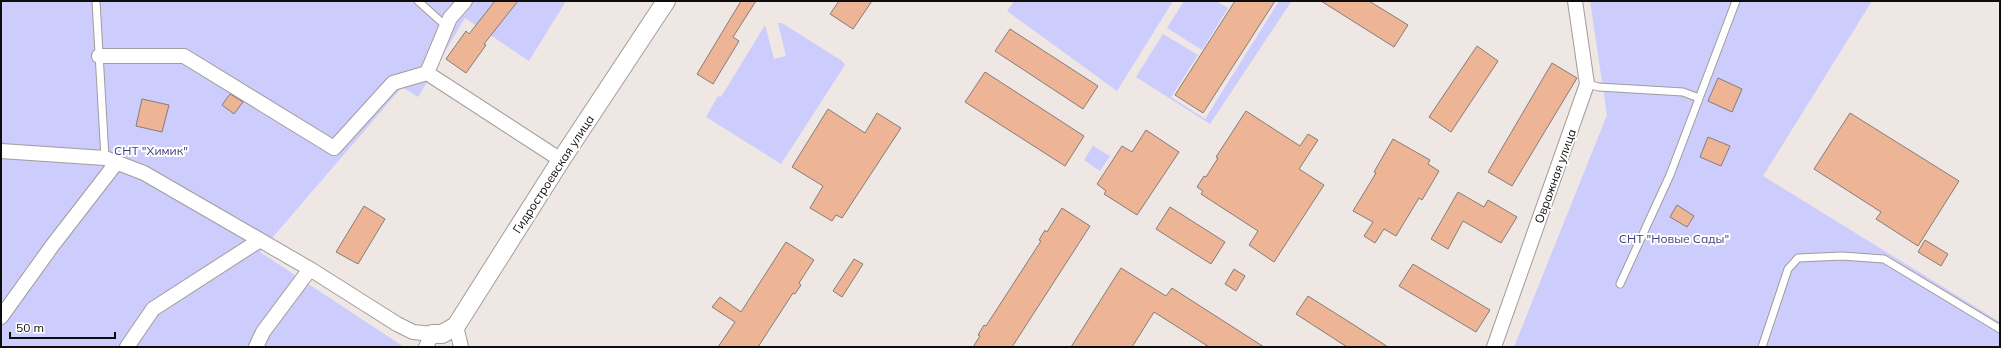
<svg xmlns="http://www.w3.org/2000/svg" width="2001" height="348" font-family="Mulish,sans-serif">
	<style>
		.green { fill: #ccccfd }
		.building { fill: #edb496; stroke: #847d7a }
		.lines { fill: none; stroke-linecap: round; stroke-linejoin: round }
		.service-casing { stroke: #a39c99; stroke-width: 9 }
		.minor-casing { stroke: #a39c99; stroke-width: 16 }
		.tertiary-casing { stroke: #a39c99; stroke-width: 20 }
		.service { stroke: #fff; stroke-width: 7 }
		.minor { stroke: #fff; stroke-width: 14 }
		.tertiary { stroke: #fff; stroke-width: 18 }
		.labels { text-anchor: middle; dominant-baseline: central; stroke-width: 4; stroke-linejoin: round; paint-order: stroke }
		.park-label { font-size: 12px; fill: #433d7f; stroke: #fff }
		.street-label { font-size: 12px; fill: #0f0d0c; stroke: #fff }
	</style>
	<rect width="100%" height="100%" fill="#efe7e4"/>
	<path class="green" d="M 1,1 L 566,1 L 529,61 L 465,18 L 418,97 L 402,87 L 260,252 L 404,347 L 1,347 Z
		M 1014,1 L 1173,1 L 1117,91 L 1007,11 Z
		M 1184,1 L 1216,1 L 1228,8 L 1202,50 L 1167,28 Z
		M 1279,1 L 1291,2 L 1210,124 L 1136,77 L 1163,34 L 1198,55 L 1171,97 L 1205,119 Z
		M 1590,1 L 1872,1 L 1763,176 L 2000,322 L 2000,347 L 1514,347 L 1607,115 Z
		M 778,23 L 782,23 L 842,61 L 845,65 L 781,164 L 706,117 L 718,96 L 721,97 L 765,25 L 774,59 L 786,56 Z
		M 1093,146 L 1110,156 L 1100,171 L 1084,160 Z"/>
	<path class="building" d="M 495,1 L 518,1 L 484,44 L 486,45 L 466,73 L 446,59 L 466,31 L 469,34 Z
		M 741,1 L 756,1 L 733,37 L 739,41 L 713,84 L 697,74 Z
		M 839,1 L 872,1 L 853,29 L 830,14 Z
		M 1235,1 L 1275,1 L 1203,113 L 1175,95 Z
		M 1321,1 L 1369,1 L 1408,25 L 1394,47 Z
		M 1010,29 L 1098,86 L 1083,109 L 995,51 Z
		M 1477,46 L 1498,61 L 1451,132 L 1429,117 Z
		M 1552,63 L 1577,78 L 1512,186 L 1488,172 Z
		M 985,72 L 1084,136 L 1065,166 L 965,102 Z
		M 1718,78 L 1742,89 L 1732,112 L 1708,101 Z
		M 230,94 L 243,102 L 234,114 L 222,105 Z
		M 142,99 L 169,105 L 162,132 L 136,126 Z
		M 828,109 L 865,133 L 877,113 L 901,128 L 842,218 L 836,215 L 832,221 L 810,208 L 823,186 L 792,167 Z
		M 1246,111 L 1300,146 L 1308,134 L 1318,140 L 1299,169 L 1324,185 L 1274,262 L 1249,245 L 1258,231 L 1201,194 L 1203,191 L 1197,187 L 1204,176 L 1206,177 L 1218,158 L 1216,157 Z
		M 1850,113 L 1959,181 L 1918,246 L 1876,219 L 1881,212 L 1814,169 Z
		M 1146,130 L 1179,152 L 1137,215 L 1104,194 L 1106,191 L 1097,184 L 1122,146 L 1132,152 Z
		M 1708,137 L 1730,146 L 1721,166 L 1700,157 Z
		M 1393,139 L 1430,160 L 1428,164 L 1439,171 L 1422,200 L 1419,198 L 1396,236 L 1384,229 L 1375,243 L 1364,236 L 1373,222 L 1353,211 L 1376,173 L 1374,172 Z
		M 1458,192 L 1484,207 L 1488,200 L 1517,217 L 1501,243 L 1463,221 L 1448,249 L 1431,239 Z
		M 1677,205 L 1694,216 L 1687,227 L 1670,217 Z
		M 364,206 L 385,219 L 358,264 L 336,252 Z
		M 1170,207 L 1225,242 L 1211,264 L 1156,229 Z
		M 1062,208 L 1090,226 L 1012,347 L 973,347 L 980,336 L 978,335 L 984,325 L 986,326 L 1041,241 L 1039,240 L 1045,230 L 1047,232 Z
		M 1925,240 L 1948,254 L 1941,266 L 1918,252 Z
		M 786,242 L 814,260 L 799,283 L 801,285 L 795,294 L 793,293 L 758,347 L 718,347 L 735,322 L 712,307 L 720,297 L 741,312 Z
		M 854,259 L 863,264 L 842,297 L 833,291 Z
		M 1413,264 L 1490,310 L 1476,332 L 1399,286 Z
		M 1121,268 L 1166,296 L 1172,288 L 1264,347 L 1209,347 L 1154,312 L 1132,347 L 1071,347 Z
		M 1234,269 L 1245,276 L 1236,291 L 1225,284 Z
		M 1308,296 L 1354,325 L 1388,347 L 1347,347 L 1296,314 Z"/>
	<g class="lines">
		<defs>
			<path id="service" d="M 96,1 L 105,158
				M 418,1 L 447,27
				M 1587,84 L 1599,87 L 1683,92 L 1699,98
				M 1620,284 L 1670,175 L 1736,1
				M 1762,347 L 1788,269 L 1798,258 L 1842,256 L 1884,259 L 2000,329"/>
			<path id="minor" d="M 99,56 L 184,56 L 334,148 L 393,83 L 427,73 L 561,160
				M 427,73 L 450,18 L 465,1
				M 1,151 L 105,158 L 144,173 L 310,269 L 397,324 L 413,332 L 432,334 L 426,347
				M 1,317 L 52,246 L 117,162
				M 456,326 L 461,347
				M 127,347 L 153,309 L 260,240
				M 256,347 L 263,332 L 310,269
				M 1494,347 L 1587,84 L 1575,1"/>
			<path id="tertiary" d="M 432,334 L 442,334 L 456,326 L 561,160 L 666,1"/>
		</defs>
		<use href="#service" class="service-casing"/>
		<use href="#minor" class="minor-casing"/>
		<use href="#tertiary" class="tertiary-casing"/>
		<use href="#service" class="service"/>
		<use href="#minor" class="minor"/>
		<use href="#tertiary" class="tertiary"/>
	</g>
	<g class="labels">
		<g class="park-label">
			<text x="151" y="150">СНТ "Химик"</text>
			<text x="1674" y="238">СНТ "Новые Сады"</text>
		</g>
		<g class="street-label">
			<text transform="translate(553 174) rotate(-57)">Гидростроевская улица</text>
			<text transform="translate(1555 176) rotate(-70)">Овражная улица</text>
		</g>
	</g>
	<rect width="2001" height="348" fill="none" stroke="#0f0d0c" stroke-width="4"/>
	<path d="M10 332v6h105v-6" fill="none" stroke="#0f0d0c" stroke-width="2"/>
	<text x="16" y="332" font-size="12" fill="#0f0d0c" stroke="#ffffff" stroke-width="3" paint-order="stroke">50 m</text>
</svg>
